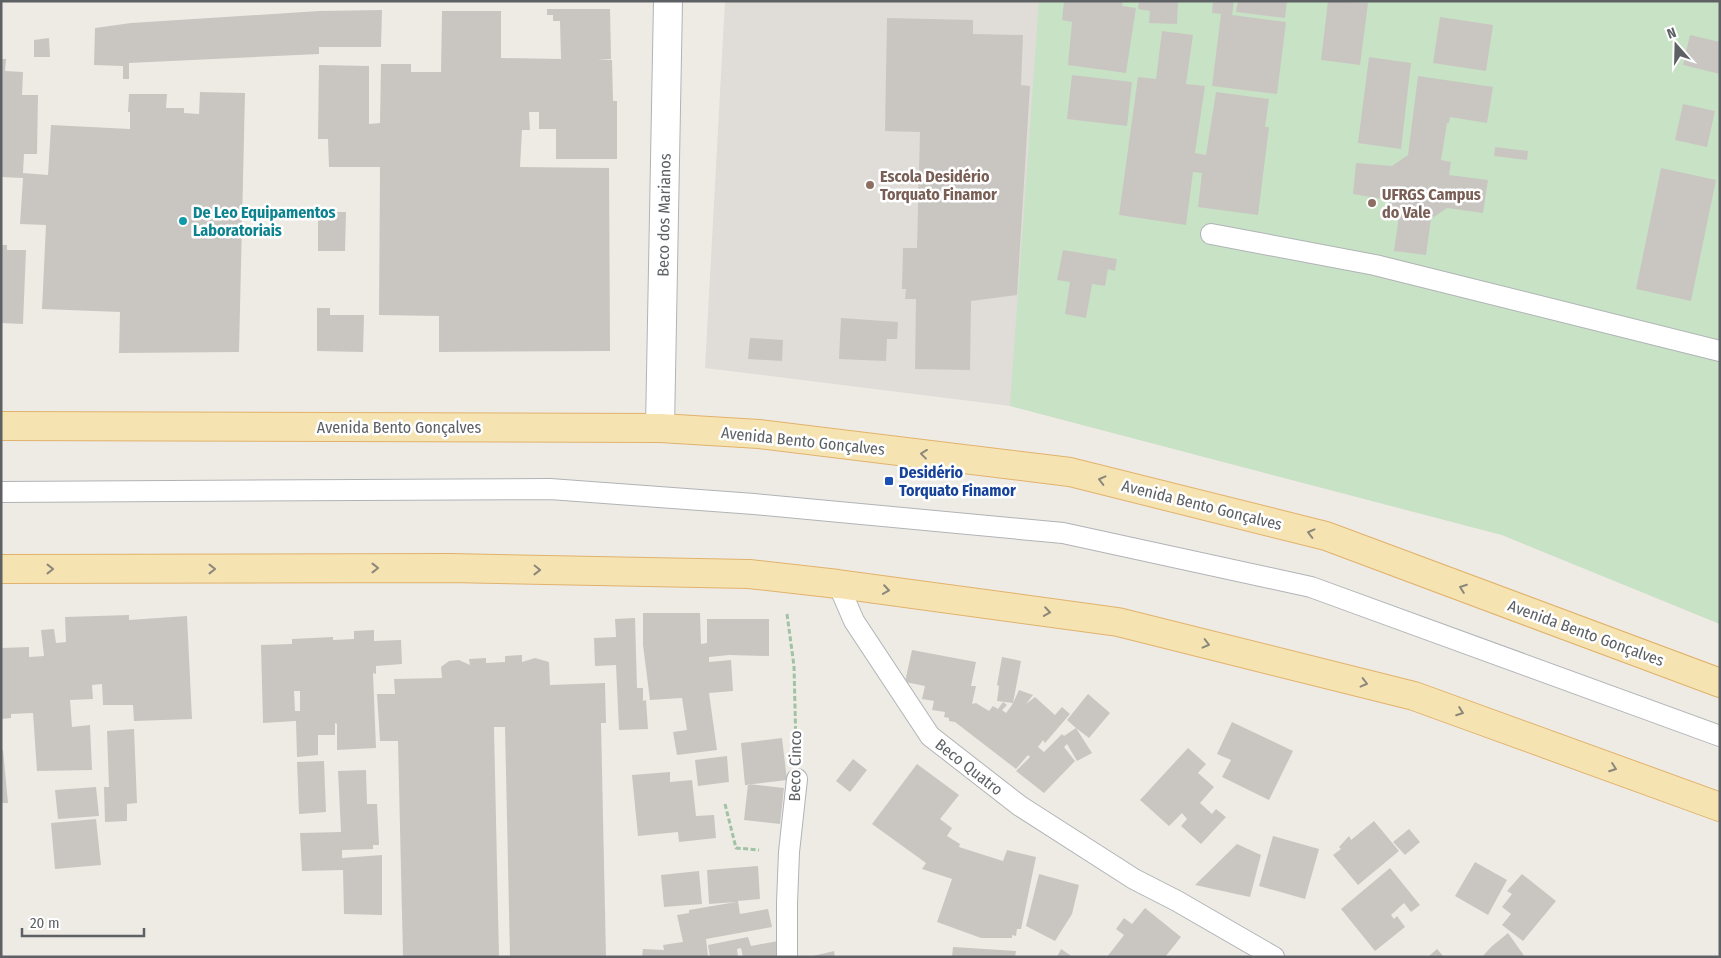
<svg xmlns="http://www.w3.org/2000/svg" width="1721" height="958" font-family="'Fira Sans Condensed',sans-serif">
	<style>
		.education { fill: #e0dcd7 }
		.green { fill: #c8e2c5 }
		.building { fill: #c9c6c2; fill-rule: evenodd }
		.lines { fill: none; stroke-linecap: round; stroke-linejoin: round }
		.service-casing { stroke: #b0b3b6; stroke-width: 22 }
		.minor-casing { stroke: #b0b3b6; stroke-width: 30 }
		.primary-casing { stroke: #e1b26b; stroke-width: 30 }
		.path { stroke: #9fc3a4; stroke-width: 3; stroke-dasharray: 5 2.5; stroke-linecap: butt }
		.service { stroke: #fff; stroke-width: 20 }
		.minor { stroke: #fff; stroke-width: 28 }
		.primary { stroke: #f6e3b2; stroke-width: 28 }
		.oneway { stroke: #8b887b }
		.education-dot { fill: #8d6e63; stroke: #fff; stroke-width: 2 }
		.culture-dot { fill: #0f9aa8; stroke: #fff; stroke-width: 2 }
		.transit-dot { fill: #1a4fb4; stroke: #fff; stroke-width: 2 }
		.labels { text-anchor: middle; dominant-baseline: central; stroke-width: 5; stroke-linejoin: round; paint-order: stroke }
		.education-label { font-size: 16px; font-weight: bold; fill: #785e54; stroke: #fff; text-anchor: start }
		.culture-label { font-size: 16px; font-weight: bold; fill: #0d838f; stroke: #fff; text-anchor: start }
		.street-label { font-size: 16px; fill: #5d6164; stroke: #fff }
		.transit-label { font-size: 16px; font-weight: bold; fill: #164399; stroke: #fff; text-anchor: start }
	</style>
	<rect width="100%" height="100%" fill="#eeebe5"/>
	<path class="education" d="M 725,1 L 1720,1 L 1720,624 L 1502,535 L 1010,406 L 705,368 Z"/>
	<path class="green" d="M 1039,1 L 1720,1 L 1720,624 L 1502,535 L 1010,406 Z"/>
	<path class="building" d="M 1064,1 L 1123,1 L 1122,6 L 1136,8 L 1126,73 L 1068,65 L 1072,22 L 1062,20 Z
		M 1139,1 L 1178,1 L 1177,24 L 1149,23 L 1150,11 L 1138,9 Z
		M 1213,1 L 1234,1 L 1232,15 L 1286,22 L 1277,94 L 1212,86 L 1221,14 L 1212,13 Z
		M 1238,1 L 1287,1 L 1285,18 L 1236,12 Z
		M 1328,1 L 1368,3 L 1360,65 L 1321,60 Z
		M 547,9 L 610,9 L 611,59 L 597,59 L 612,60 L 613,101 L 617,101 L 617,159 L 556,159 L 556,129 L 539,129 L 539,112 L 529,112 L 530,130 L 522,130 L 520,167 L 609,168 L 610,351 L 439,352 L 439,316 L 379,315 L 380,167 L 329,167 L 328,139 L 318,139 L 319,65 L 369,66 L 369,124 L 380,123 L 381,64 L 411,64 L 411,72 L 441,72 L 442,11 L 501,11 L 501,58 L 561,59 L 560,21 L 553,21 L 553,15 L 547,15 Z
		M 382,10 L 381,47 L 319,47 L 319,54 L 129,63 L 129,79 L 123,79 L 123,66 L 94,65 L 95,28 L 131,23 L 319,11 Z
		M 1440,17 L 1493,25 L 1486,71 L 1433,63 Z
		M 887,18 L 973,20 L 973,34 L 1023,35 L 1021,85 L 1030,86 L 1017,295 L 971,301 L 970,370 L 915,369 L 916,299 L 905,299 L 906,289 L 902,289 L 903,248 L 917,248 L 920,132 L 885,131 Z
		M 1162,31 L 1193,35 L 1186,84 L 1205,86 L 1195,153 L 1206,155 L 1216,92 L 1269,99 L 1265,127 L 1269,127 L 1258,215 L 1198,207 L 1202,173 L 1193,172 L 1186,225 L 1119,215 L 1138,77 L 1156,79 Z
		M 1690,35 L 1720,42 L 1720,74 L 1683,65 Z
		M 49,38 L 50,57 L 34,57 L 34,40 Z
		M 1369,57 L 1411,63 L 1401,149 L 1358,143 Z
		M 1,59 L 6,59 L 5,71 L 23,72 L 22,95 L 38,95 L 37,154 L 24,154 L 23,173 L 48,175 L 51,125 L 130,129 L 130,112 L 128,112 L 129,94 L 167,94 L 166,108 L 184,108 L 184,113 L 199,114 L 200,92 L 245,93 L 239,352 L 119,353 L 120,312 L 42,309 L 46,225 L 20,224 L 23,178 L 1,177 Z
		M 1072,75 L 1132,82 L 1127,126 L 1067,119 Z
		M 1418,76 L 1493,87 L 1487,123 L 1450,117 L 1449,123 L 1447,123 L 1441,160 L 1451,162 L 1449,175 L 1488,180 L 1483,213 L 1447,208 L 1431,219 L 1426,255 L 1394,251 L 1399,216 L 1388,200 L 1353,194 L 1356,163 L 1392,166 L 1408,155 Z
		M 1683,104 L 1715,111 L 1707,147 L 1675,140 Z
		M 1495,147 L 1528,151 L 1527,160 L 1494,156 Z
		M 1661,168 L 1716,180 L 1691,301 L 1636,289 Z
		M 318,212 L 346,212 L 345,251 L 318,251 Z
		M 1,245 L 7,245 L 7,250 L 26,250 L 23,324 L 1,323 Z
		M 1063,250 L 1117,259 L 1115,271 L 1108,269 L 1105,286 L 1092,284 L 1086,318 L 1065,314 L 1070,282 L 1057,280 Z
		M 317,308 L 330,308 L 330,315 L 364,315 L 363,352 L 317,351 Z
		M 841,318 L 898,322 L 897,339 L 887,339 L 886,361 L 839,359 Z
		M 750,338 L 783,340 L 782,361 L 748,359 Z
		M 643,613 L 700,613 L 701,644 L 707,643 L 707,619 L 769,619 L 769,656 L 729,655 L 709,657 L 709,662 L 731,660 L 733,691 L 709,693 L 717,750 L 677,755 L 673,732 L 687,730 L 682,698 L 650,700 L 643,645 Z
		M 129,615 L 129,620 L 187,616 L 192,719 L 134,721 L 133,705 L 103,705 L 102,684 L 92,685 L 93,699 L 70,700 L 72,727 L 90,725 L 92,770 L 37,771 L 33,713 L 11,714 L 11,718 L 1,719 L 1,648 L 29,647 L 29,657 L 44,656 L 41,630 L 54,629 L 56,643 L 66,642 L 65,617 Z
		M 635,618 L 637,688 L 643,688 L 643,701 L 646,700 L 648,729 L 619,730 L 616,665 L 595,666 L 594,638 L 616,637 L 615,619 Z
		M 374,630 L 374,641 L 401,640 L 402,664 L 376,666 L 376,674 L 373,673 L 376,748 L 337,750 L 337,724 L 335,723 L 335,735 L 318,735 L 318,755 L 297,757 L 296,721 L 263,723 L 261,645 L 292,644 L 292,639 L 333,637 L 333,640 L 354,639 L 354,631 ZM 294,691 L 300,691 L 300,711 L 295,711 Z
		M 912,650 L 976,662 L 971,686 L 976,686 L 972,704 L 976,703 L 989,711 L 993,706 L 998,709 L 1003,702 L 1007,705 L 1002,710 L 1006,713 L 1012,705 L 1019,690 L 1033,695 L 1026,704 L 1035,697 L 1055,715 L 1062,707 L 1070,714 L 1045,743 L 1043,740 L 1038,747 L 1044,752 L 1062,734 L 1064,736 L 1076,728 L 1067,720 L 1088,694 L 1110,713 L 1089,738 L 1076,728 L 1092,753 L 1077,761 L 1067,744 L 1064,747 L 1075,761 L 1044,793 L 1016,771 L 1030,757 L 1028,755 L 1016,769 L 955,722 L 949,721 L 949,718 L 944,717 L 945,712 L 932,710 L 934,701 L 922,699 L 925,686 L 905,682 Z
		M 522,655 L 522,662 L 535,658 L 549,662 L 550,685 L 605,683 L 606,723 L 601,723 L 606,957 L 510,957 L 505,727 L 494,727 L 499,957 L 403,957 L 398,741 L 380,741 L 377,694 L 395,694 L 394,679 L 442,678 L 441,667 L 449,661 L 459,660 L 470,665 L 469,659 L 486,658 L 486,663 L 505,662 L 505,656 Z
		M 1002,657 L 1021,661 L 1013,703 L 997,701 L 999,686 L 997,685 Z
		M 1232,722 L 1293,751 L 1269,800 L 1222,777 L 1231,760 L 1217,754 Z
		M 134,729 L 137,803 L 127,804 L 127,821 L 105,822 L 104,787 L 109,787 L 107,731 Z
		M 782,738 L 787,780 L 745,785 L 741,743 Z
		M 1188,748 L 1206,764 L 1198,773 L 1214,787 L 1200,803 L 1212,814 L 1216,809 L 1226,817 L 1201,844 L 1181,826 L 1187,819 L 1182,813 L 1169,826 L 1140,800 Z
		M 3,750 L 8,803 L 1,803 L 1,751 Z
		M 727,756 L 729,782 L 698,786 L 695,760 Z
		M 853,759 L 867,770 L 850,792 L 836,781 Z
		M 324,761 L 326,812 L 299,814 L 297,762 Z
		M 917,764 L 959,795 L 940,819 L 952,828 L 947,836 L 960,844 L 959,847 L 1003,861 L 1007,850 L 1036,857 L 1021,929 L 1017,929 L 1016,936 L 1012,935 L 1012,938 L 981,938 L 937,922 L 952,879 L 922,869 L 926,863 L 872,824 Z
		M 366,770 L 367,804 L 377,804 L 379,845 L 373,845 L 373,849 L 342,850 L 342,858 L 382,855 L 382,915 L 344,914 L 343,870 L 302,871 L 300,833 L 341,832 L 338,771 Z
		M 670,772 L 670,782 L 692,780 L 696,816 L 714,815 L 716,838 L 679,842 L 678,832 L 638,836 L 632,775 Z
		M 748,784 L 784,788 L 780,824 L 744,820 Z
		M 96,787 L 99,816 L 58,819 L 55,790 Z
		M 96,819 L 101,865 L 55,869 L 51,823 Z
		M 1374,821 L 1399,851 L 1358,885 L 1333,855 L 1341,849 L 1339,847 L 1349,836 L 1351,840 Z
		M 1409,829 L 1420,842 L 1405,855 L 1393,842 Z
		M 1273,836 L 1319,849 L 1305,899 L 1259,886 Z
		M 1237,844 L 1261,855 L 1250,897 L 1195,885 Z
		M 1475,862 L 1507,880 L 1488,915 L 1455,896 Z
		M 758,866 L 760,899 L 738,901 L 740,914 L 768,909 L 772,927 L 706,939 L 708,956 L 642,957 L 643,949 L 664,950 L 663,945 L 683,942 L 677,915 L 689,913 L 689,910 L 736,902 L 709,904 L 707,870 Z
		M 1390,868 L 1420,905 L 1411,912 L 1404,903 L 1391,915 L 1394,919 L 1397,916 L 1405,927 L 1375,951 L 1341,909 Z
		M 699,871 L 702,904 L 664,907 L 661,875 Z
		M 1039,874 L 1079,885 L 1072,914 L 1055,941 L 1026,926 Z
		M 1522,874 L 1556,901 L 1523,941 L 1502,925 L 1511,914 L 1502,907 L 1512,894 L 1507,891 Z
		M 1145,908 L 1181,937 L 1165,957 L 1107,957 L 1124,935 L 1116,929 L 1124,918 L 1132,924 Z
		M 1508,933 L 1525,957 L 1482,957 L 1491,947 Z
		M 748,937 L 751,946 L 778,941 L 781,957 L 743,957 L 741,948 L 737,949 L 738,957 L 710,957 L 708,945 Z
		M 953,947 L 1016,951 L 1015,957 L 952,957 Z
		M 1061,949 L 1073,957 L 1057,957 Z
		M 1437,949 L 1444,957 L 1428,957 Z
		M 834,951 L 835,957 L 813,957 L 813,956 Z"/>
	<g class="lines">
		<defs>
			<path id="service" d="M 1211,234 L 1375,265 L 1720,351
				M 1,492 L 550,489 L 754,504 L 1063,533 L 1311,587 L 1720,736
				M 838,584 L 854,621 L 930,736 L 1020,806 L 1134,879 L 1177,901 L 1274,957
				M 787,957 L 787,903 L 789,852 L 797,779"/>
			<path id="minor" d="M 660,428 L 668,1"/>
			<path id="primary" d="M 1,426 L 660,428 L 759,434 L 1070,472 L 1326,536 L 1720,683
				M 1,569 L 450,568 L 749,574 L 838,584 L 1118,622 L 1414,696 L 1720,807"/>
		</defs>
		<use href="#service" class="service-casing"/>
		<use href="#minor" class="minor-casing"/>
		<use href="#primary" class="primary-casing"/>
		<path class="path" d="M 787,614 L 794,666 L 796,748
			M 725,804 L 736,848 L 759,850"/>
		<use href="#service" class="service"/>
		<use href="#minor" class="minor"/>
		<use href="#primary" class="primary"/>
	</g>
	<defs><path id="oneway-chevron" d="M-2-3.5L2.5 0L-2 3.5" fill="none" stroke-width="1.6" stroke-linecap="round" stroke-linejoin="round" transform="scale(1.25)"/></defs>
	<g class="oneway">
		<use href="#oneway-chevron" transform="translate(924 454) rotate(-173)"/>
		<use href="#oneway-chevron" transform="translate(1102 480) rotate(-166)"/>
		<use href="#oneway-chevron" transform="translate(1311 533) rotate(-166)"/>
		<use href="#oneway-chevron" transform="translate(375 568)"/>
		<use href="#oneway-chevron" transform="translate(50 569)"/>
		<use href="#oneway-chevron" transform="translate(212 569)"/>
		<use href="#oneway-chevron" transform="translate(537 570) rotate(1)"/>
		<use href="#oneway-chevron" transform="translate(1463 588) rotate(-160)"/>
		<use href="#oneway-chevron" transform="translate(886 590) rotate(8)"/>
		<use href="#oneway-chevron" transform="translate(1047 612) rotate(8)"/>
		<use href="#oneway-chevron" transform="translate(1206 644) rotate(14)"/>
		<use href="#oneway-chevron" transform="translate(1364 683) rotate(14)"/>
		<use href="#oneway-chevron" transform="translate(1460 712) rotate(20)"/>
		<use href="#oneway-chevron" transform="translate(1613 768) rotate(20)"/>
	</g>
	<g class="education-dot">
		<circle cx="870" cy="185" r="5"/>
		<circle cx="1372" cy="203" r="5"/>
	</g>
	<circle class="culture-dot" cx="183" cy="221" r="5"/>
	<rect class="transit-dot" x="884" y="476" width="10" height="10" rx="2.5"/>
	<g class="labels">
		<g class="education-label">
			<text x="880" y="176">Escola Desidério<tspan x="880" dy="18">Torquato Finamor</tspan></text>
			<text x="1382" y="194">UFRGS Campus<tspan x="1382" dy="18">do Vale</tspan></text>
		</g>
		<g class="culture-label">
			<text x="193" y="212">De Leo Equipamentos<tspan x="193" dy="18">Laboratoriais</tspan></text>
		</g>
		<g class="street-label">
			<text transform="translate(664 215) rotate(-89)">Beco dos Marianos</text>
			<text x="399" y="427">Avenida Bento Gonçalves</text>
			<text transform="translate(803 441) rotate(6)">Avenida Bento Gonçalves</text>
			<text transform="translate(1202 505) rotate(14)">Avenida Bento Gonçalves</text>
			<text transform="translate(1586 633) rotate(20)">Avenida Bento Gonçalves</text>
			<text transform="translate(795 766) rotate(-89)">Beco Cinco</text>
			<text transform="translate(969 767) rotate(38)">Beco Quatro</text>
		</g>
		<g class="transit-label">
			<text x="899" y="472">Desidério<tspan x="899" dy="18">Torquato Finamor</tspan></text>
		</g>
	</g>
	<rect width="1721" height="958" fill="none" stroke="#5d6164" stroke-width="5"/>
	<g transform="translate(1676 45) rotate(340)" stroke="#ffffff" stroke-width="4" paint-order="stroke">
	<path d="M0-4L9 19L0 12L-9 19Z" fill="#5d6164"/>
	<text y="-8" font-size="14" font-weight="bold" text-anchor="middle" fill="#5d6164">N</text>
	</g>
	<path d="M22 928v8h122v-8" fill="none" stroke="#5d6164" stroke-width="2.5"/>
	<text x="30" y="928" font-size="15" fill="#5d6164" stroke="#ffffff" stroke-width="4" paint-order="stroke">20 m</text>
</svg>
